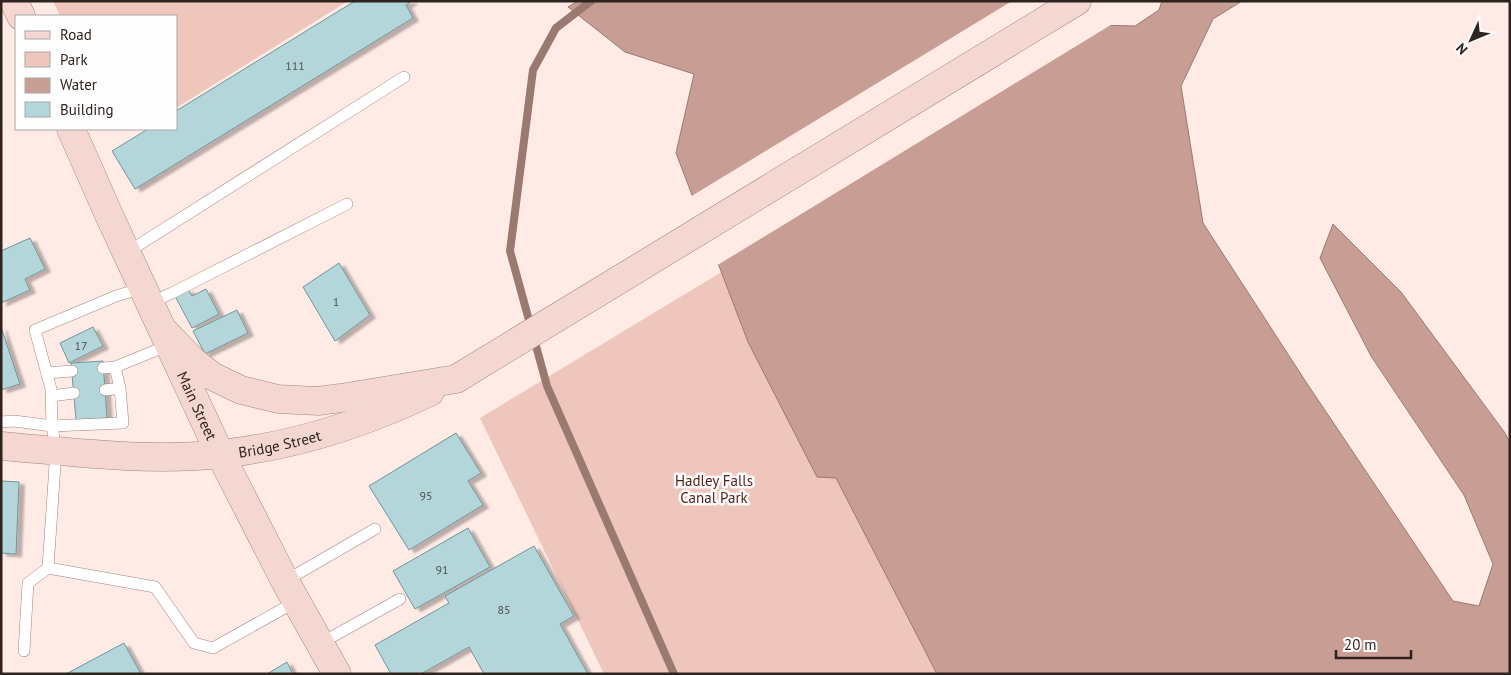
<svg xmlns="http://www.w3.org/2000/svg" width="1511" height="675" font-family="'PT Sans',sans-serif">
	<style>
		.green { fill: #eec6bc }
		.water { fill: #c89e94; stroke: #9a7971 }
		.pier { fill: #ffebe6 }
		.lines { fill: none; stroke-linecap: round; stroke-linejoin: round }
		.stream { stroke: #9a7971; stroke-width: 8 }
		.building { fill: #b3d6da; stroke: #729397; filter: url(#shadow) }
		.service-casing { stroke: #a1847d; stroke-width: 12 }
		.secondary-casing { stroke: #a1847d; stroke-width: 29 }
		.service { stroke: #fff; stroke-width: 11 }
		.secondary { stroke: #f3d7d0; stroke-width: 28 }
		.labels { text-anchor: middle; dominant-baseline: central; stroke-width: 5; stroke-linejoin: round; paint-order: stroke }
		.number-label { font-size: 12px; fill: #50504e }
		.street-label { font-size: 15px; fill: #2f2320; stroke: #fdfdfd }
		.park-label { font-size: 15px; fill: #521d11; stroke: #fdfdfd }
	</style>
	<defs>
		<filter id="shadow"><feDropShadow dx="5.5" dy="3" stdDeviation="1" flood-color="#0004"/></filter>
	</defs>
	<rect width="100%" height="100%" fill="#ffebe6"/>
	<path class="green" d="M 53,1 L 348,1 L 176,108 L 176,16 L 60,16 Z
		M 796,227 L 982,674 L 604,674 L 480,418 Z"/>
	<path class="water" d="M 578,1 L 1083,1 L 1093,25 L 1135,26 L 1159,10 L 1162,1 L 1242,1 L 1213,19 L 1181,86 L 1203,223 L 1306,382 L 1453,601 L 1479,606 L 1493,564 L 1464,495 L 1371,356 L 1320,258 L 1333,224 L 1401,292 L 1505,433 L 1510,443 L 1510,674 L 937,674 L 836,478 L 817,477 L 748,342 L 676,153 L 694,74 L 625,52 L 568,7 Z"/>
	<path class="pier" d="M 1012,1 L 1086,1 L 1095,23 L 1114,23 L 716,266 L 690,197 Z"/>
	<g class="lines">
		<path class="stream" d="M 591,1 L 556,28 L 533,70 L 510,251 L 547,386 L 674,674"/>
	</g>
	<path class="building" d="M 355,1 L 412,1 L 406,5 L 413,18 L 135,189 L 112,151 L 148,129 L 176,129 L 176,111 Z
		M 30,238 L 45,269 L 25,279 L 30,290 L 1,303 L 1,251 Z
		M 339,263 L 370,315 L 335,341 L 303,287 Z
		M 188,289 L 192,296 L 206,289 L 219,314 L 192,328 L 175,296 Z
		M 237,310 L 248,333 L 205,354 L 193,331 Z
		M 1,327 L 20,384 L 1,390 Z
		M 93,327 L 103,346 L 69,363 L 60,343 Z
		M 103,361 L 107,418 L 76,420 L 71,363 Z
		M 456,433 L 481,473 L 468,481 L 483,505 L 409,550 L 369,486 Z
		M 1,481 L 19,482 L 16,554 L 1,553 Z
		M 468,528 L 490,567 L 415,609 L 393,571 Z
		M 534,546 L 574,616 L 560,624 L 588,674 L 484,674 L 469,647 L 421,674 L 391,674 L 375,645 L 449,603 L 445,596 Z
		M 124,643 L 141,674 L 66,674 Z
		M 287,662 L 293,674 L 267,674 Z"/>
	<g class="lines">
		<defs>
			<path id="service" d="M 126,253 L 404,77
				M 150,303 L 172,293 L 347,204
				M 115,367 L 169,345
				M 103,368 L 115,367 L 120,388 L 123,423 L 52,426 L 51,389 L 35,330 L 116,296 L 143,288
				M 47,373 L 72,371
				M 105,390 L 120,388
				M 51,396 L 74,393
				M 1,422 L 14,421 L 52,426 L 56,450 L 48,568 L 28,583 L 24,651
				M 48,568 L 155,587 L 194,643 L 213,648 L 297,601
				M 285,581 L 375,529
				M 321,643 L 400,599"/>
			<g id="secondary">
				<path d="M 14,1 L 21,16"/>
				<path id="s1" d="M 71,129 L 109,215 L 220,454 L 285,581 L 337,674"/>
				<path d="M 162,329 L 194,362 L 212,376 L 241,390 L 278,399 L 318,401 L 341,398 L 456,379 L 1077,1"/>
				<path id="s2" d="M 1,446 C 72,452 149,462 221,454 C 295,446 363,424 430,392"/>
			</g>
		</defs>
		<use href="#service" class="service-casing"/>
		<use href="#secondary" class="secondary-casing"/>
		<use href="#service" class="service"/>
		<use href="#secondary" class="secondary"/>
	</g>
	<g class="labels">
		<g class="number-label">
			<text x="295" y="65">111</text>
			<text x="336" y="301">1</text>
			<text x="81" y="345">17</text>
			<text x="426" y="495">95</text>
			<text x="442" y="569">91</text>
			<text x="504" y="609">85</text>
		</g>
		<g class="street-label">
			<text stroke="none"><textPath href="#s1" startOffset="304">Main Street</textPath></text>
			<text stroke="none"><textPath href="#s2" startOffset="280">Bridge Street</textPath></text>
		</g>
		<g class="park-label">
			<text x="714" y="480">Hadley Falls<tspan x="714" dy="17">Canal Park</tspan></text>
		</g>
	</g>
	<rect width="1511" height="675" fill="none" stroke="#2f2320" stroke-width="5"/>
	<rect x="15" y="15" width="162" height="115" fill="#fdfdfd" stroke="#aba6a5"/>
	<rect x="25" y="31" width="25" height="8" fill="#f3d7d0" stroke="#aba6a5"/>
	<text x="60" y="40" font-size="15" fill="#2f2320">Road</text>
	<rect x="25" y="52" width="25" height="15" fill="#eec6bc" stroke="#aba6a5"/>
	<text x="60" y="65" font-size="15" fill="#2f2320">Park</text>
	<rect x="25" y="78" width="25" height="15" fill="#c89e94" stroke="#aba6a5"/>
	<text x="60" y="90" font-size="15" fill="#2f2320">Water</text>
	<rect x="25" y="102" width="25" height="15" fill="#b3d6da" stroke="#aba6a5"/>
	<text x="60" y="115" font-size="15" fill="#2f2320">Building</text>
	<g transform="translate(1471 40) rotate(226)" stroke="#fdfdfd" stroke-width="4" paint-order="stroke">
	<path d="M0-4L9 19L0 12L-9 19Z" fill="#2f2320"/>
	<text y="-8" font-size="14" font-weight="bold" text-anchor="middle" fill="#2f2320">N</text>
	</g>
	<path d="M1336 650v8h75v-8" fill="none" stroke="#2f2320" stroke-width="2.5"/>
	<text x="1344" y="650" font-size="15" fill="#2f2320" stroke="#fdfdfd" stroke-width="4" paint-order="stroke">20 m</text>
</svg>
